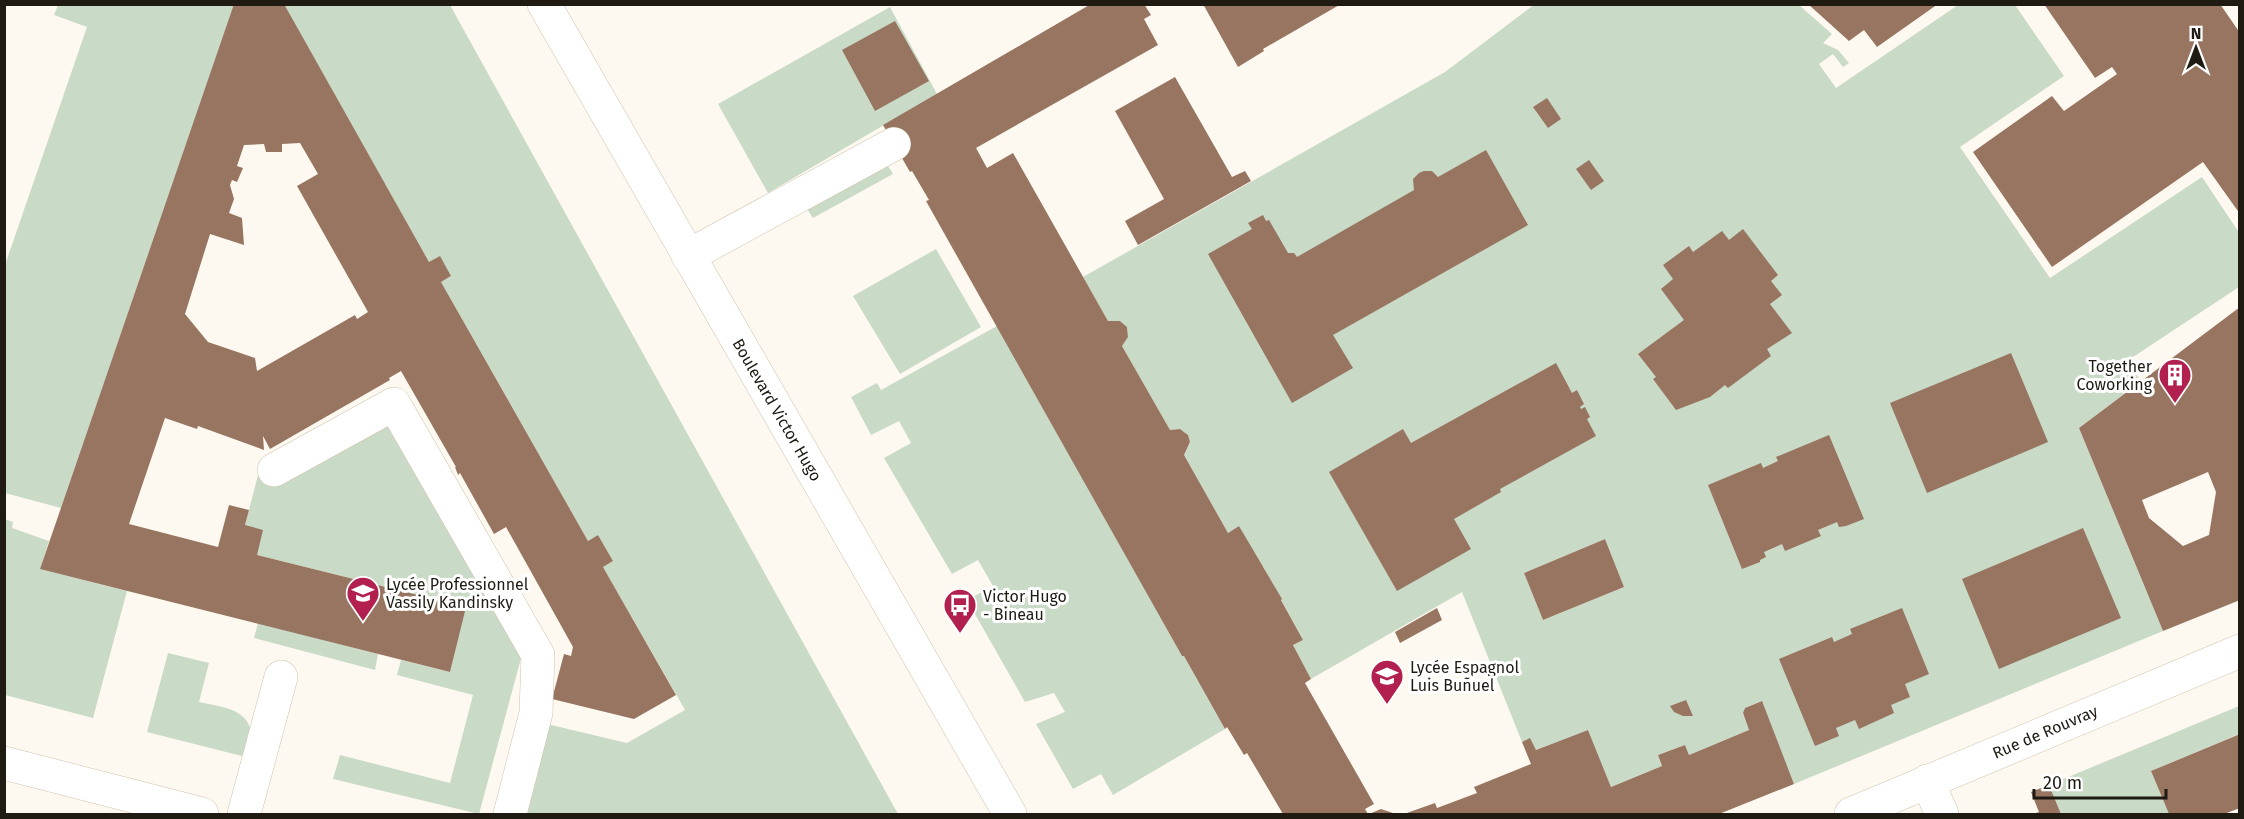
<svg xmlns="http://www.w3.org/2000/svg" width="2244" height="819" font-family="'Fira Sans',sans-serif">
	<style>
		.green { fill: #c9dac7; fill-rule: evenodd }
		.building { fill: #977560; fill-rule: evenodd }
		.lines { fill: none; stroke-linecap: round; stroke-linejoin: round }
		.minor-casing { stroke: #d0c3ac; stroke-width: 34 }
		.major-casing { stroke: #d0c3ac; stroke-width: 34 }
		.minor { stroke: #fff; stroke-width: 33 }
		.major { stroke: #fff; stroke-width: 33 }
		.labels { text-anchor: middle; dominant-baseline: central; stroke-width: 6; stroke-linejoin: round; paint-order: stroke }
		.poi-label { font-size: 16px; fill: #1f1b12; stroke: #fff; text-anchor: start }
		.street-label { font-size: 16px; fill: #1f1b12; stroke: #fff }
	</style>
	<rect width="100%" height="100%" fill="#fef9f0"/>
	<path class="green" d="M 1535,4 L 1799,5 L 1832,34 L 1823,43 L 1838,50 L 1849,63 L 1843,67 L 1833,54 L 1819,64 L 1836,88 L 1958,5 L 2015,5 L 2064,76 L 1960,147 L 2050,278 L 2202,177 L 2240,234 L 2239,287 L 2127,361 L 2141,381 L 2079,428 L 2163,631 L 1794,784 L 1761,701 L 1745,708 L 1743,714 L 1749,730 L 1689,755 L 1685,745 L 1658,755 L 1662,766 L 1611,787 L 1588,730 L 1536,750 L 1530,739 L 1522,742 L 1462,592 L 1311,679 L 1293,645 L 1303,640 L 1263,566 L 1261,566 L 1239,526 L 1228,533 L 1184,455 L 1190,443 C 1188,431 1181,428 1170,430 L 1122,346 L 1128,337 L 1127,327 L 1120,321 L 1108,321 L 1083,277 L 1445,72 ZM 1605,539 L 1624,587 L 1543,620 L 1524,573 Z
		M 58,5 L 234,5 L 61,508 L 5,493 L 5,265 L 87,27 L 54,15 Z
		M 284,5 L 450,5 L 898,814 L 523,814 L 547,724 L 627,743 L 685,710 L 603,567 L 613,561 L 598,535 L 588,541 L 441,282 L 451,276 L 429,262 Z
		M 890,7 L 937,94 L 768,193 L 718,104 Z
		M 886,163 L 893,174 L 813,218 L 807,209 Z
		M 936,249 L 981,327 L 900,374 L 853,296 Z
		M 997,326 L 1182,656 L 1184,656 L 1225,729 L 1113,795 L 1101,774 L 1073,789 L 1036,724 L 1065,712 L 1054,693 L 1025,702 L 967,600 L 993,586 L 978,560 L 952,574 L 884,458 L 911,443 L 899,421 L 871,435 L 851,397 L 877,383 L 881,390 Z
		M 393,420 L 523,651 L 479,814 L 333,779 L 340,755 L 450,783 L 473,695 L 397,675 L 401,660 L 450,672 L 465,607 L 257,555 L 245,525 L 258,475 L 284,481 Z
		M 5,519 L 13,522 L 12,528 L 49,541 L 40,569 L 127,591 L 93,718 L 5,695 Z
		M 258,623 L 378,654 L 375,670 L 254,638 Z
		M 168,653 L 209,663 L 199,702 C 217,706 248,708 251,732 C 251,740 248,749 246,757 L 147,732 Z
		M 2239,706 L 2239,734 L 2151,771 L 2169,814 L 2061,814 L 2049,785 Z"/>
	<path class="building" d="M 234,4 L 284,4 L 429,262 L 440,256 L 446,267 L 451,276 L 441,282 L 588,541 L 598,535 L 613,561 L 603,567 L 676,695 L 634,719 L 552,699 L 564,654 L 571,656 L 573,647 L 506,527 L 494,534 L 460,473 L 458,475 L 455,467 L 456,467 L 401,371 L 389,378 L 390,380 L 270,449 L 263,436 L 264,450 L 198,426 L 197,429 L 165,418 L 129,524 L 218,547 L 229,505 L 249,510 L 245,525 L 263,530 L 257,555 L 466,607 L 450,672 L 40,569 ZM 300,143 L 318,174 L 297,186 L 368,312 L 357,319 L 355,315 L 257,371 L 255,358 L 208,342 L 185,314 L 210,234 L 244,245 L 242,218 L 229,213 L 234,199 L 230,185 L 232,180 L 237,182 L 243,168 L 237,166 L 244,145 L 264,144 L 266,152 L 282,152 L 282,144 Z
		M 1091,4 L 1144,4 L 1151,15 L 1144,19 L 1158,45 L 976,148 L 987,168 L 1013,153 L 1108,321 L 1120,321 L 1127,327 L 1128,337 L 1122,346 L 1170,430 L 1180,429 L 1188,435 L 1190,442 L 1184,455 L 1228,533 L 1239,526 L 1282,599 L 1281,600 L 1303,640 L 1293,645 L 1311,679 L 1305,683 L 1374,804 L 1365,809 L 1368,814 L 1283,814 L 1247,753 L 1244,755 L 1227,727 L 1225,729 L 1184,656 L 1182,656 L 926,201 L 929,200 L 912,171 L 910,172 L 883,125 Z
		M 1203,4 L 1341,4 L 1263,49 L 1264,51 L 1238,67 Z
		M 1808,4 L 1938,4 L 1877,47 L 1864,30 L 1849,41 Z
		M 2044,4 L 2220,4 L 2240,33 L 2240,214 L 2203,162 L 2052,267 L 1973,152 L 2052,96 L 2064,111 L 2117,74 L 2112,67 L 2095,78 Z
		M 895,21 L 929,81 L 875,111 L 842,50 Z
		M 1175,77 L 1232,177 L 1245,171 L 1251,181 L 1138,245 L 1125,221 L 1164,199 L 1115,111 Z
		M 1547,98 L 1561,119 L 1548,128 L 1533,107 Z
		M 1486,150 L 1528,225 L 1333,335 L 1353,368 L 1292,403 L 1208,254 L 1252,229 L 1248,223 L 1263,215 L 1266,221 L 1269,220 L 1288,253 L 1294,253 L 1297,257 L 1414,190 L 1413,179 L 1419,173 L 1424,171 L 1432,171 L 1438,177 Z
		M 1589,160 L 1604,181 L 1591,190 L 1576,169 Z
		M 1743,229 L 1778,275 L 1771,281 L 1782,295 L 1770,304 L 1792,333 L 1767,349 L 1771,356 L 1728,388 L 1725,385 L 1710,397 L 1676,410 L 1653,379 L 1656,377 L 1638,354 L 1684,320 L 1661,289 L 1673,279 L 1663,265 L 1689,246 L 1693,252 L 1722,231 L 1729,240 Z
		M 2240,307 L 2240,600 L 2163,631 L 2079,428 ZM 2208,472 L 2216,492 L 2209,535 L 2183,546 L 2149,518 L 2142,500 Z
		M 2011,353 L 2048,442 L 1927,493 L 1890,403 Z
		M 1556,363 L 1572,393 L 1577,390 L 1584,404 L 1580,407 L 1581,409 L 1585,407 L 1590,417 L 1587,419 L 1596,436 L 1500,489 L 1501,492 L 1454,519 L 1471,549 L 1397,591 L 1329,472 L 1403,429 L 1411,443 Z
		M 1829,435 L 1864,519 L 1846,526 L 1839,527 L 1837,522 L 1818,530 L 1821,536 L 1785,551 L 1782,544 L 1764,552 L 1766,557 L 1760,560 L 1760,562 L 1742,569 L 1708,485 L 1761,463 L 1763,468 L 1778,461 L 1776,457 Z
		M 2083,528 L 2121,618 L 1999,669 L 1962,579 Z
		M 1605,539 L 1624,587 L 1543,620 L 1524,573 Z
		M 1437,608 L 1442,620 L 1400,643 L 1395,632 Z
		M 1902,608 L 1929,674 L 1905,684 L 1910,697 L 1891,705 L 1894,713 L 1859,729 L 1855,720 L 1836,728 L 1839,736 L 1815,746 L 1779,659 L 1832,637 L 1834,642 L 1852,634 L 1850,629 Z
		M 1686,700 L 1693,716 L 1683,716 L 1674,712 L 1670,706 Z
		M 1762,701 L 1794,784 L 1719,814 L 1404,814 L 1435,803 L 1437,808 L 1477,793 L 1474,787 L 1531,764 L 1522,742 L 1530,738 L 1536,750 L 1588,730 L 1611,787 L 1662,766 L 1658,755 L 1685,745 L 1689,755 L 1749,730 L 1743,713 L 1745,708 Z
		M 2240,734 L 2240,808 L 2224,814 L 2169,814 L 2151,771 Z
		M 2049,785 L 2061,814 L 2033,814 L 2039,812 L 2031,792 Z
		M 1381,809 L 1396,814 L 1369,814 Z"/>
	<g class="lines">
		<defs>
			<path id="minor" d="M 544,4 L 1010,814
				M 688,256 L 894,144
				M 274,470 L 394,404 L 538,655 L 536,713 L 510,814
				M 1927,781 L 1942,814
				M 244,814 L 281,677
				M 1851,814 L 2240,651"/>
			<path id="major" d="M 4,763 L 202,814"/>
		</defs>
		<use href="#minor" class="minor-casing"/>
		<use href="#major" class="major-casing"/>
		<use href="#minor" class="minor"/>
		<use href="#major" class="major"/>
	</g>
	<defs>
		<symbol id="building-pin" viewBox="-11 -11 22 30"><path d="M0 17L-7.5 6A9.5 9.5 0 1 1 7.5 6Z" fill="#b1204f" stroke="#fff"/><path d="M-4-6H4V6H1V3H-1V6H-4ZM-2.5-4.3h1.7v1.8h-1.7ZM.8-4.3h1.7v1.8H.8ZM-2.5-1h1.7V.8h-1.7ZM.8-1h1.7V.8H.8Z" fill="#fff"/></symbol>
		<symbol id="school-pin" viewBox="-11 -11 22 30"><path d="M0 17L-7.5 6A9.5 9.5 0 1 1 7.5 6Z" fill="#b1204f" stroke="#fff"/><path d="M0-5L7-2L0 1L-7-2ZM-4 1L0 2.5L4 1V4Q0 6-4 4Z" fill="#fff"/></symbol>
		<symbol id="bus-pin" viewBox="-11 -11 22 30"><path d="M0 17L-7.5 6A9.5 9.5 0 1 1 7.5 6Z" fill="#b1204f" stroke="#fff"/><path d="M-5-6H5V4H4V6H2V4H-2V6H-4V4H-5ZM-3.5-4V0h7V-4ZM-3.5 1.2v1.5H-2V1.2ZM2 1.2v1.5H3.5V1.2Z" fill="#fff"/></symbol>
	</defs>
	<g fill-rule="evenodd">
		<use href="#building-pin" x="2156" y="356" width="38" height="52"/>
		<use href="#school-pin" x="344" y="574" width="38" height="52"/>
		<use href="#bus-pin" x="941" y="586" width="38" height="52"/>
		<use href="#school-pin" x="1368" y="657" width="38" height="52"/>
	</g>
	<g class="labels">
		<g class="poi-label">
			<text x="2152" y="366" text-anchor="end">Together<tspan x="2152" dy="18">Coworking</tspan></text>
			<text x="386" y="584">Lycée Professionnel<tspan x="386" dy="18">Vassily Kandinsky</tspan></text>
			<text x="983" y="596">Victor Hugo<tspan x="983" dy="18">- Bineau</tspan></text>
			<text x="1410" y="667">Lycée Espagnol<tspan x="1410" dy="18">Luis Buñuel</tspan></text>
		</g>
		<g class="street-label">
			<text transform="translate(777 410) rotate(60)">Boulevard Victor Hugo</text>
			<text transform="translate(2045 732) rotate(-23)">Rue de Rouvray</text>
		</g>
	</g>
	<rect width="2244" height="819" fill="none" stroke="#1f1b12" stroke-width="12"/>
	<g transform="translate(2196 48)" stroke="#ffffff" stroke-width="4.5" paint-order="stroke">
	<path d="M0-4.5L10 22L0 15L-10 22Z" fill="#1f1b12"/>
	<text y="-9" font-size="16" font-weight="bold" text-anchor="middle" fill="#1f1b12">N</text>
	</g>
	<path d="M2034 789v9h132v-9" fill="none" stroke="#1f1b12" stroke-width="3"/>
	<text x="2043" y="789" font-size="18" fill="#1f1b12" stroke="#ffffff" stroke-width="4.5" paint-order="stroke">20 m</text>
</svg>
